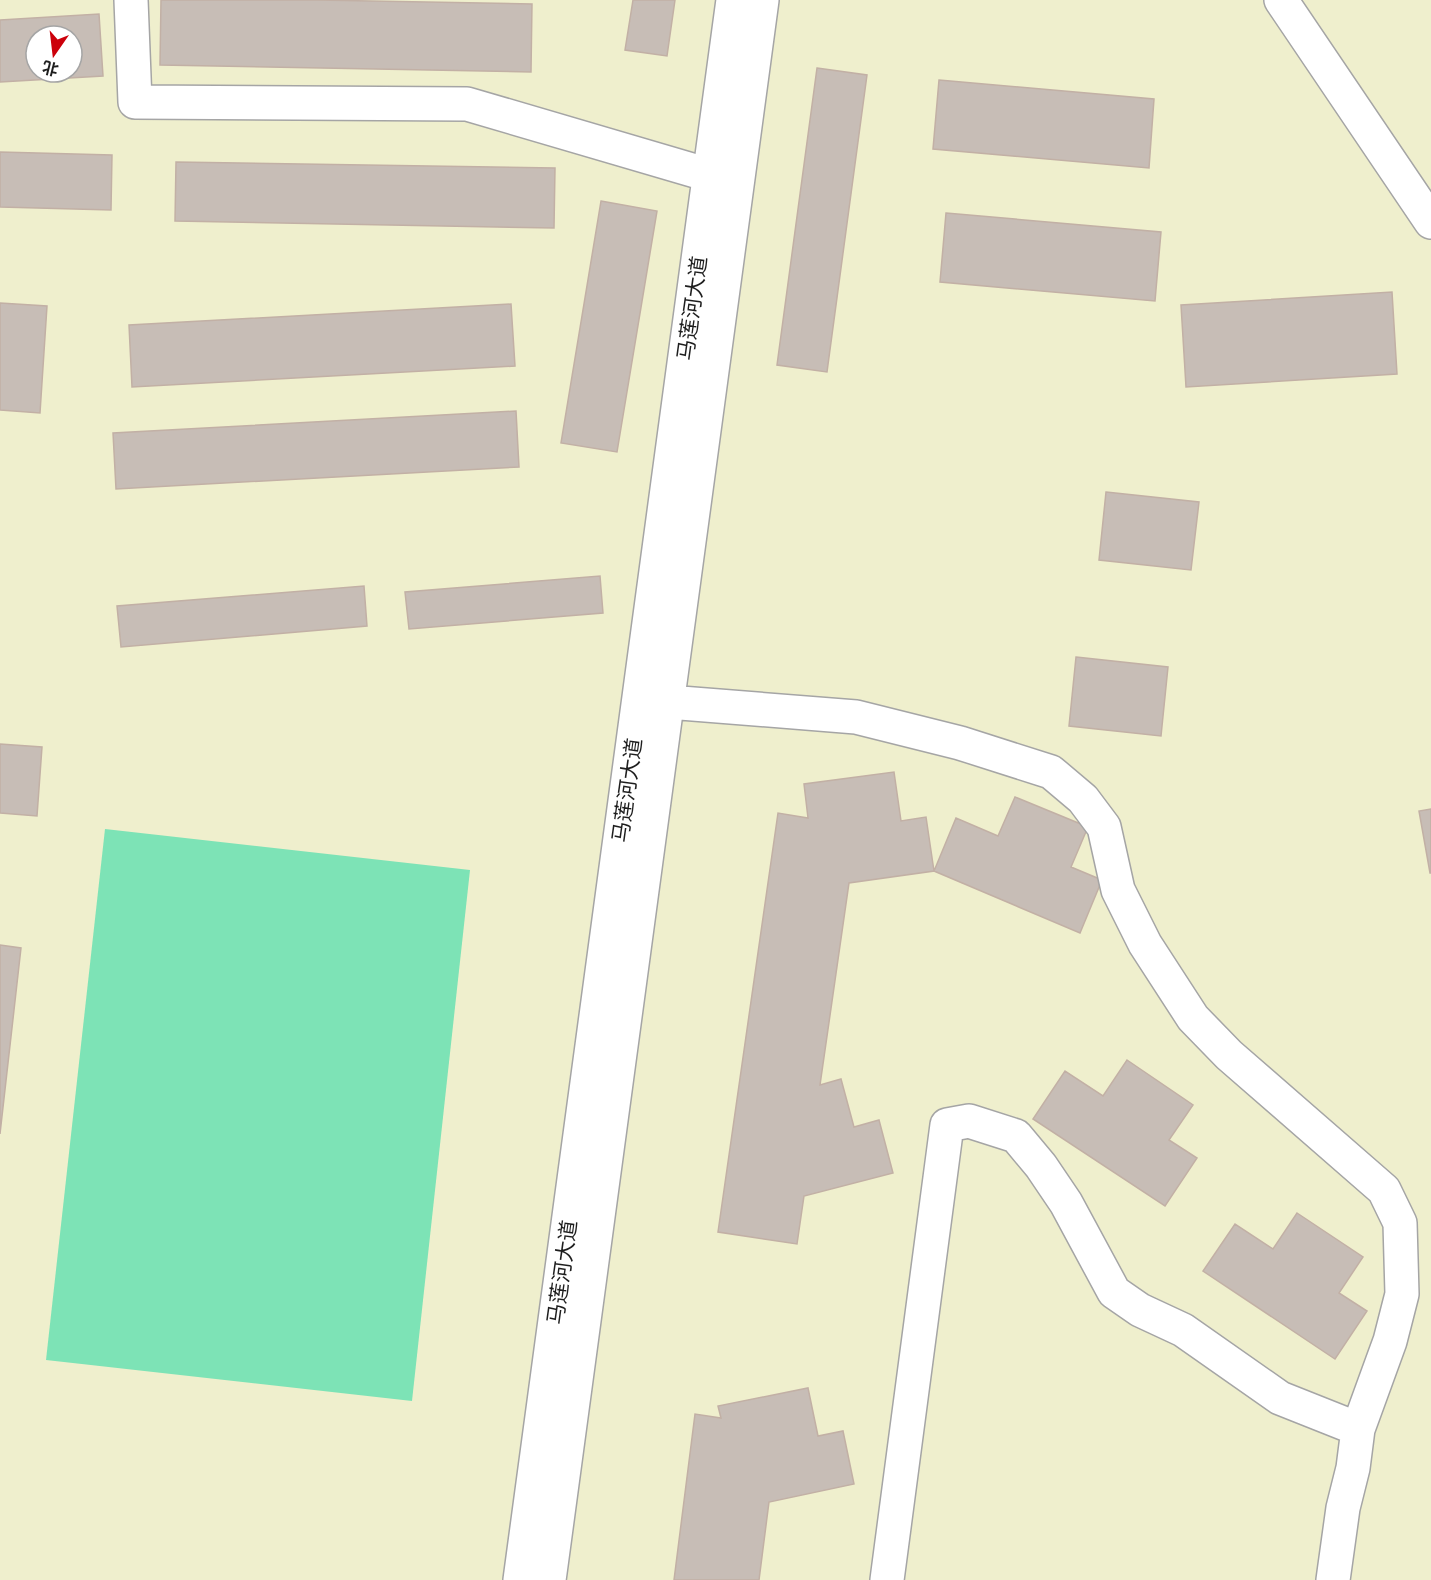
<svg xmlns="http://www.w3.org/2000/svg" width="1431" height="1580" font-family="Lato,'Noto Sans SC',sans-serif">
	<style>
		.farmland { fill: #efefcd; fill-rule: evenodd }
		.pitch { fill: #7de3b6 }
		.building { fill: #c7bdb6; stroke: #c2b0a5; stroke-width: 1.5; fill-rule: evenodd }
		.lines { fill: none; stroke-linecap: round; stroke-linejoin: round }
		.minor-casing { stroke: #a5a5a5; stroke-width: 36 }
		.minor { stroke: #fff; stroke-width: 33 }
		.labels { text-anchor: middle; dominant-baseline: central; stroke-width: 4.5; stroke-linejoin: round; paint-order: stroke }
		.street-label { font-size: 21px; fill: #1e1e1e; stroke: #fff }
	</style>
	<rect width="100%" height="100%" fill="#efebe3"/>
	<path class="farmland" d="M 0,0 L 1431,0 L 1431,1580 L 0,1580 ZM 36,36 L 72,36 L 72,72 L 36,72 Z"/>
	<path class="pitch" d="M 105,829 L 470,870 L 412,1401 L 46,1360 Z"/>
	<path class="building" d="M 161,0 L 317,0 L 532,4 L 531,72 L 160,65 Z
		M 633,0 L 675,0 L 667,56 L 625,50 Z
		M 99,14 L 103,76 L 0,82 L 0,20 ZM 36,36 L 72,36 L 72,72 L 36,72 Z
		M 817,68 L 867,75 L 827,372 L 777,365 Z
		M 939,80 L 1154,99 L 1149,168 L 933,149 Z
		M 0,152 L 112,155 L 111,210 L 0,207 Z
		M 176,162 L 555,168 L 554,228 L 175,221 Z
		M 601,201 L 657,211 L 617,452 L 561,443 Z
		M 946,213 L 1161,232 L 1155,301 L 940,282 Z
		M 1392,292 L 1397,374 L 1186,387 L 1181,305 Z
		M 0,303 L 47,306 L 40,413 L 0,410 Z
		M 511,304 L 515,366 L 132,387 L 129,325 Z
		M 516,411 L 519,467 L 116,489 L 113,433 Z
		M 1106,492 L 1199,502 L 1191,570 L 1099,560 Z
		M 600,576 L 603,613 L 409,629 L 405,592 Z
		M 364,586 L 367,626 L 121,647 L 117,606 Z
		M 1076,657 L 1168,667 L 1161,736 L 1069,726 Z
		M 0,744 L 42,747 L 37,816 L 0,813 Z
		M 894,772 L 901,821 L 926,817 L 934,871 L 849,883 L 820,1085 L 841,1079 L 854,1127 L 879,1120 L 893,1173 L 804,1196 L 797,1244 L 718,1232 L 778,813 L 808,818 L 804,784 Z
		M 1015,797 L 1088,827 L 1071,867 L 1102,880 L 1080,933 L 934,871 L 956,818 L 998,836 Z
		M 1431,809 L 1431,873 L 1430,873 L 1419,811 Z
		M 0,945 L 21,948 L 0,1134 Z
		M 1127,1060 L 1193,1105 L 1169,1140 L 1197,1158 L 1165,1206 L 1033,1119 L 1065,1071 L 1103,1096 Z
		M 1297,1213 L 1363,1257 L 1339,1293 L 1367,1311 L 1335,1359 L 1203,1271 L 1235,1224 L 1273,1249 Z
		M 808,1388 L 818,1436 L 843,1431 L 854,1484 L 769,1502 L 759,1580 L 674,1580 L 695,1414 L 721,1418 L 718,1406 Z"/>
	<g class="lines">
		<defs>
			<path id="minor" d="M 131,0 L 135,102 L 467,104 L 709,175
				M 1281,0 L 1431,222
				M 668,702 L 856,717 L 960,743 L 1051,772 L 1083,799 L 1104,827 L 1118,890 L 1145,944 L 1193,1018 L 1229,1055 L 1384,1190 L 1400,1223 L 1402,1294 L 1390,1341 L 1358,1429 L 1353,1468 L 1343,1508 L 1333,1580
				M 520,1580 L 733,0
				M 549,1580 L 762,0
				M 887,1580 L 947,1125 L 969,1121 L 1016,1136 L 1041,1166 L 1066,1203 L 1114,1292 L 1140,1310 L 1183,1330 L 1280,1398 L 1358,1429"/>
		</defs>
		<use href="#minor" class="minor-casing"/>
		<use href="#minor" class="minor"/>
	</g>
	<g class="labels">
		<g class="street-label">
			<text transform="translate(691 308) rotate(-82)">马莲河大道</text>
			<text transform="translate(626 790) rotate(-82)">马莲河大道</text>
			<text transform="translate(561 1272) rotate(-82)">马莲河大道</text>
		</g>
	</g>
	<g transform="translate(54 54) rotate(194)"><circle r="28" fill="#ffffff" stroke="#a5a5a5" stroke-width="1.5"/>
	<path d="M0-4.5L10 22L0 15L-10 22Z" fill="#cc000b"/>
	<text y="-9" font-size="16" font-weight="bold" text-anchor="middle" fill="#1e1e1e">北</text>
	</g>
</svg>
